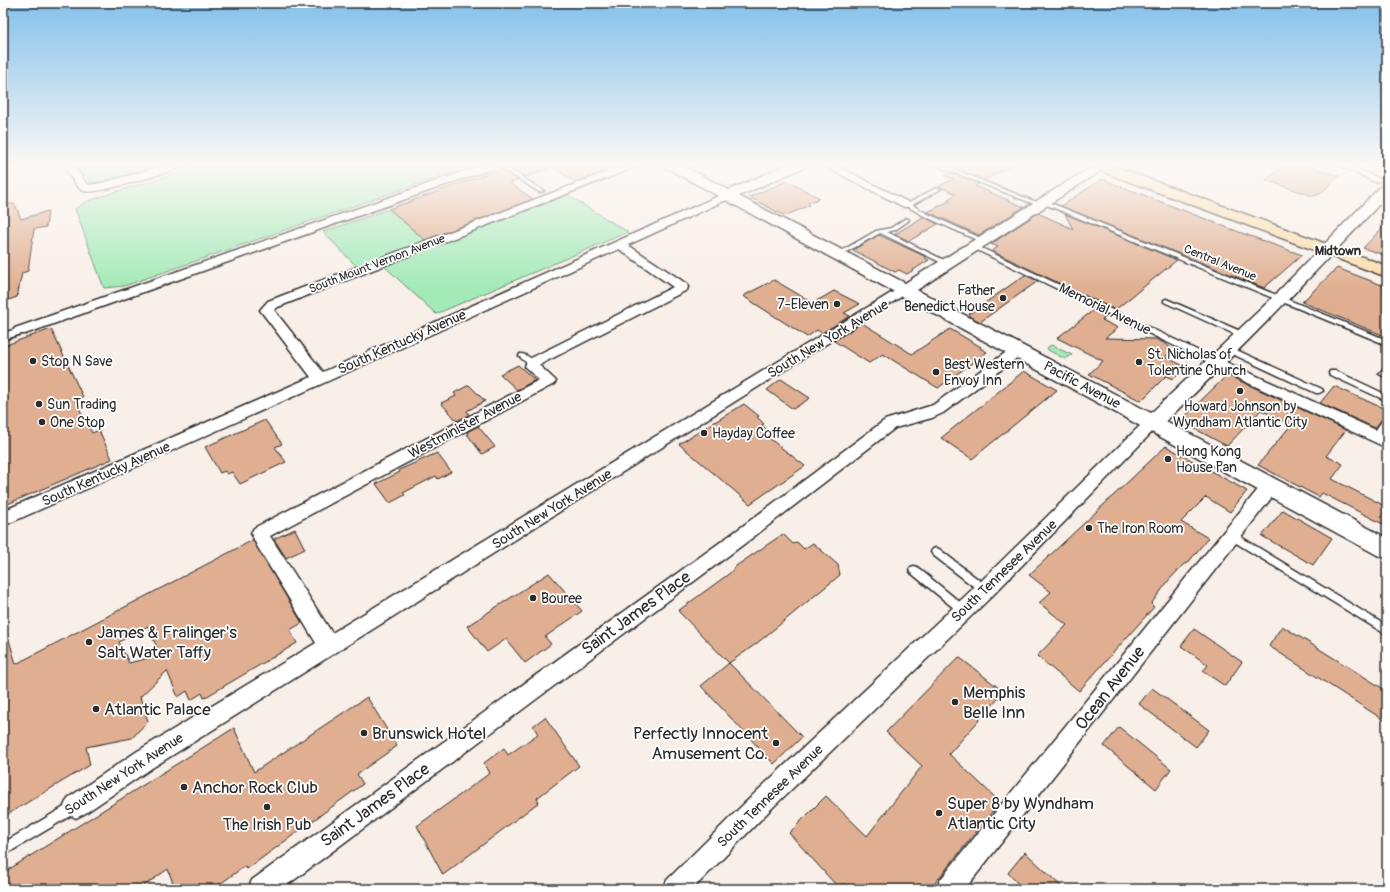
<svg xmlns="http://www.w3.org/2000/svg" width="1390" height="892" font-family="Pangolin,sans-serif">
	<style>
		.green { fill: #a3eab7; stroke: #678a71 }
		.building { fill: #e0af91; stroke: #2b2b2b; fill-rule: evenodd }
		.lines { fill: none; stroke-linecap: round; stroke-linejoin: round }
		.service-casing { stroke: #2b2b2b; stroke-width: 3 }
		.pedestrian-casing { stroke: #2b2b2b; stroke-width: 3 }
		.minor-casing { stroke: #2b2b2b; stroke-width: 3 }
		.tertiary-casing { stroke: #2b2b2b; stroke-width: 3 }
		.trunk-casing { stroke: #2b2b2b; stroke-width: 3 }
		.service { fill: #fff; fill-rule: evenodd }
		.pedestrian { fill: #fff; fill-rule: evenodd }
		.minor { fill: #fff; fill-rule: evenodd }
		.tertiary { fill: #fff; fill-rule: evenodd }
		.trunk { fill: #faddab; fill-rule: evenodd }
		.poi-dot { fill: #2b2b2b; stroke: #fff; stroke-width: 1.5 }
		.labels { text-anchor: middle; dominant-baseline: central; stroke-width: 3.5; stroke-linejoin: round; paint-order: stroke }
		.far-street-label { font-size: 12px; fill: #2b2b2b; stroke: #fff }
		.far-neighbourhood-label { font-size: 13px; font-weight: bold; fill: #2b2b2b; stroke: #fff }
		.poi-label { font-size: 14px; fill: #2b2b2b; stroke: #fff; text-anchor: start }
		.street-label { font-size: 14px; fill: #2b2b2b; stroke: #fff }
		.near-street-label { font-size: 17px; fill: #2b2b2b; stroke: #fff }
		.near-poi-label { font-size: 17px; fill: #2b2b2b; stroke: #fff; text-anchor: start }
	</style>
	<rect width="100%" height="100%" fill="#f9efe9"/>
	<filter id="ink" filterUnits="userSpaceOnUse"><feTurbulence type="fractalNoise" baseFrequency=".025" numOctaves="2"/><feDisplacementMap in="SourceGraphic" scale="8" xChannelSelector="R" yChannelSelector="G"/><feConvolveMatrix kernelMatrix="1 2 1 2 8 2 1 2 1" color-interpolation-filters="sRGB"/></filter>
	<g filter="url(#ink)">
		<path class="green" d="M 78,164 L 170,164 C 151,169 107,187 90,182 Z
			M 210,164 L 475,164 L 124,286 L 104,288 L 75,209 L 88,201 L 118,191 Z
			M 567,195 L 628,232 L 436,314 L 384,266 Z
			M 389,209 L 428,242 L 358,268 L 323,232 Z
			M 1051,345 L 1072,355 L 1065,359 L 1048,350 L 1047,348 Z"/>
		<path class="building" d="M 520,164 L 623,164 L 575,182 L 552,167 L 525,177 L 510,168 Z
			M 970,164 L 1014,164 L 985,180 L 958,170 Z
			M 1285,164 L 1301,164 L 1339,176 L 1320,194 L 1313,196 L 1266,180 Z
			M 502,170 L 518,180 L 510,183 L 533,199 L 425,240 L 389,209 L 495,171 L 498,172 Z
			M 951,173 L 979,184 L 975,186 L 1024,207 L 979,235 L 928,212 L 951,200 L 948,199 L 956,194 L 939,186 L 954,179 L 945,176 Z
			M 1102,179 L 1239,232 L 1302,255 L 1264,288 L 1061,206 Z
			M 787,181 L 820,198 L 808,203 L 810,205 L 785,216 L 749,197 Z
			M 3,204 L 15,204 L 21,219 L 48,211 L 46,227 L 34,229 L 28,271 L 22,273 L 17,297 L 3,302 Z
			M 1038,213 L 1073,229 L 1065,214 L 1177,260 L 1115,310 L 992,251 L 998,247 L 991,244 Z
			M 923,217 L 938,224 L 909,241 L 895,234 Z
			M 1387,223 L 1387,256 L 1363,248 Z
			M 879,235 L 926,257 L 925,258 L 929,260 L 907,274 L 899,270 L 895,272 L 853,250 Z
			M 1337,268 L 1387,287 L 1387,337 L 1302,302 Z
			M 1025,275 L 1038,281 L 980,322 L 971,317 L 969,314 Z
			M 774,280 L 813,303 L 834,291 L 860,304 L 844,313 L 850,316 L 822,333 L 817,330 L 807,337 L 743,296 Z
			M 1095,309 L 1108,315 L 1102,320 L 1118,328 L 1105,338 L 1156,339 L 1166,344 L 1173,350 L 1165,357 L 1186,367 L 1174,379 L 1166,376 L 1141,401 L 1089,374 L 1103,361 L 1057,338 Z
			M 862,323 L 912,354 L 950,329 L 981,347 L 980,348 L 987,352 L 938,388 L 883,354 L 869,363 L 834,341 Z
			M 51,329 L 83,397 L 76,401 L 82,414 L 92,433 L 99,430 L 112,459 L 3,506 L 3,346 Z
			M 518,365 L 535,380 L 517,390 L 500,374 Z
			M 1024,371 L 1057,390 L 972,459 L 941,438 Z
			M 1227,375 L 1346,430 L 1326,456 L 1343,464 L 1332,479 L 1387,507 L 1387,526 L 1322,493 L 1319,497 L 1258,465 L 1291,425 L 1261,410 L 1227,446 L 1180,421 Z
			M 781,379 L 810,398 L 793,409 L 767,390 Z
			M 469,385 L 485,401 L 467,411 L 469,415 L 457,421 L 441,403 L 456,396 L 454,393 Z
			M 1334,386 L 1387,410 L 1387,413 L 1375,428 L 1320,403 Z
			M 744,404 L 759,416 L 757,417 L 764,424 L 762,425 L 766,429 L 761,432 L 805,466 L 750,504 L 679,444 Z
			M 265,420 L 282,444 L 275,447 L 286,462 L 240,484 L 232,472 L 227,474 L 225,471 L 220,473 L 205,447 Z
			M 478,426 L 495,447 L 482,454 L 467,434 L 469,434 L 467,432 Z
			M 1166,446 L 1247,491 L 1230,512 L 1206,497 L 1181,522 L 1208,538 L 1187,564 L 1185,563 L 1169,580 L 1151,604 L 1154,607 L 1079,691 L 1037,656 L 1067,625 L 1039,603 L 1051,592 L 1029,575 Z
			M 437,453 L 451,472 L 438,479 L 436,476 L 403,493 L 405,495 L 390,503 L 376,484 L 400,472 L 399,470 Z
			M 1283,510 L 1332,538 L 1313,565 L 1262,536 Z
			M 295,529 L 305,549 L 286,558 L 274,539 Z
			M 783,534 L 793,544 L 797,542 L 804,549 L 813,543 L 838,565 L 840,575 L 756,644 L 729,663 L 678,611 L 730,573 L 736,566 Z
			M 253,540 L 302,623 L 290,630 L 297,643 L 204,698 L 202,693 L 191,700 L 187,691 L 178,697 L 167,671 L 140,697 L 148,721 L 132,738 L 86,747 L 90,765 L 3,817 L 3,633 L 7,633 L 16,664 ZM 148,626 L 160,655 L 129,663 L 119,642 Z
			M 549,573 L 582,611 L 545,637 L 551,644 L 525,663 L 506,639 L 487,652 L 467,626 Z
			M 1282,626 L 1387,691 L 1387,722 L 1269,646 Z
			M 1194,629 L 1242,662 L 1225,686 L 1203,671 L 1208,665 L 1181,646 Z
			M 959,657 L 1004,692 L 949,754 L 1000,802 L 930,889 L 850,889 L 845,884 L 836,885 L 789,833 L 826,796 L 867,836 L 922,766 L 886,732 Z
			M 729,663 L 802,737 L 774,764 L 701,686 Z
			M 1152,688 L 1209,730 L 1196,747 L 1139,704 Z
			M 367,697 L 397,746 L 357,774 L 363,784 L 247,869 L 245,866 L 213,889 L 175,889 L 168,869 L 139,889 L 3,889 L 3,873 L 234,728 L 254,772 Z
			M 545,717 L 579,766 L 537,798 L 539,802 L 443,875 L 417,826 L 490,773 L 484,763 L 504,748 L 508,755 L 538,734 L 533,726 Z
			M 1119,727 L 1171,769 L 1156,789 L 1104,746 Z
			M 1025,852 L 1064,889 L 1023,889 L 1008,873 Z"/>
		<g class="lines">
			<defs>
				<path id="service" d="M 495,164 L 501,164 L 544,191 L 539,192 Z
					M 933,164 L 940,164 L 1044,205 L 1039,206 Z
					M 936,188 L 941,189 L 912,205 L 928,214 L 985,240 L 985,242 L 981,242 L 924,216 L 905,205 Z
					M 1042,201 L 1046,201 L 1387,340 L 1387,345 L 1042,203 Z
					M 906,218 L 909,220 L 908,221 L 895,230 L 887,232 L 950,263 L 950,265 L 946,265 L 880,233 L 841,255 L 839,256 L 836,254 L 876,231 L 891,228 Z
					M 975,245 L 1220,361 L 1221,363 L 1217,365 L 1214,365 L 973,248 L 972,247 Z
					M 1166,299 L 1247,334 L 1248,336 L 1247,338 L 1243,338 L 1164,302 L 1164,300 Z
					M 1228,348 L 1232,348 L 1322,389 L 1323,391 L 1319,393 L 1316,393 L 1228,352 L 1226,350 Z
					M 520,354 C 526,353 532,359 536,363 L 535,365 C 529,366 523,360 519,356 Z
					M 1384,368 L 1387,368 L 1387,378 L 1379,374 Z
					M 1330,371 L 1336,371 L 1387,395 L 1387,401 L 1330,375 L 1329,373 Z
					M 1387,417 L 1387,426 L 1379,438 L 1373,438 L 1372,436 L 1373,434 L 1384,418 Z
					M 1231,531 L 1387,626 L 1387,635 L 1228,538 L 1227,535 L 1228,532 Z
					M 936,548 L 939,549 L 988,587 L 990,590 L 988,593 L 985,594 L 982,593 L 933,555 L 931,552 L 933,549 Z
					M 914,566 L 917,567 L 967,608 L 969,611 L 967,614 L 964,615 L 961,614 L 911,573 L 909,570 L 911,567 Z
					M 76,800 L 80,802 L 82,806 L 80,810 L 3,856 L 3,843 Z"/>
				<path id="pedestrian" d="M 1337,164 L 1348,164 L 1382,180 L 1375,182 Z
					M 20,328 L 25,331 L 24,333 L 3,340 L 3,333 Z"/>
				<path id="minor" d="M 63,164 L 73,164 L 86,183 L 90,185 C 123,180 154,164 187,164 L 186,166 C 170,171 95,196 84,191 C 74,186 69,173 63,164 Z
					M 485,164 L 500,164 L 499,166 L 25,334 L 15,334 L 13,331 L 15,328 Z
					M 628,164 L 643,164 L 278,307 L 274,310 L 323,372 L 725,193 L 729,192 L 734,195 L 733,197 L 628,245 L 687,284 L 688,287 L 687,290 L 539,365 L 556,381 L 554,384 L 270,536 L 332,633 L 901,287 L 906,286 L 912,290 L 152,768 L 84,814 L 76,818 L 68,814 L 64,806 L 68,798 L 136,752 L 316,643 L 257,546 L 251,533 L 254,528 L 539,380 L 525,367 L 527,360 L 673,287 L 619,249 L 326,382 L 3,526 L 3,511 L 311,377 L 260,310 L 268,301 Z
					M 820,164 L 833,164 L 914,205 L 912,207 L 904,207 Z
					M 1017,347 L 1022,348 L 1024,351 L 1022,354 L 943,413 L 932,418 L 895,428 L 752,538 L 282,889 L 248,889 L 252,880 L 740,528 L 885,420 L 933,405 L 1012,348 Z
					M 1217,358 L 1387,435 L 1387,448 L 1212,366 L 1210,363 L 1212,360 Z
					M 1153,417 L 1158,418 L 1161,422 L 1158,426 L 992,596 L 769,811 L 693,889 L 663,889 L 667,880 L 753,795 L 978,584 L 1148,418 Z
					M 1270,481 L 1276,482 L 1278,487 L 1276,492 L 965,889 L 936,889 L 940,880 L 1264,482 Z"/>
				<path id="tertiary" d="M 664,164 L 680,164 L 729,190 L 789,164 L 806,164 L 805,167 L 739,196 L 905,283 L 1096,164 L 1111,164 L 917,290 L 1151,413 L 1266,304 L 1382,185 L 1387,184 L 1387,196 C 1315,273 1242,348 1166,421 L 1387,538 L 1387,558 L 1379,556 L 665,167 Z"/>
				<path id="trunk" d="M 1088,164 L 1108,164 L 1387,266 L 1387,277 L 1090,167 Z"/>
			</defs>
			<use href="#service" class="service-casing"/>
			<use href="#pedestrian" class="pedestrian-casing"/>
			<use href="#minor" class="minor-casing"/>
			<use href="#tertiary" class="tertiary-casing"/>
			<use href="#trunk" class="trunk-casing"/>
			<use href="#service" class="service"/>
			<use href="#pedestrian" class="pedestrian"/>
			<use href="#minor" class="minor"/>
			<use href="#tertiary" class="tertiary"/>
			<use href="#trunk" class="trunk"/>
		</g>
	</g>
	<linearGradient id="sky" x2="0" y2="1"><stop stop-color="#85c1ec"/><stop offset="0.57" stop-color="#fcf8f5"/><stop offset="1" stop-color="#fcf8f5" stop-opacity="0"/></linearGradient>
	<rect width="1390" height="289" fill="url(#sky)"/>
	<g class="poi-dot">
		<circle cx="1003" cy="298" r="4"/>
		<circle cx="837" cy="304" r="4"/>
		<circle cx="33" cy="361" r="4"/>
		<circle cx="1139" cy="362" r="4"/>
		<circle cx="936" cy="372" r="4"/>
		<circle cx="1240" cy="391" r="4"/>
		<circle cx="39" cy="404" r="4"/>
		<circle cx="42" cy="422" r="4"/>
		<circle cx="704" cy="433" r="4"/>
		<circle cx="1168" cy="459" r="4"/>
		<circle cx="1089" cy="528" r="4"/>
		<circle cx="533" cy="598" r="4"/>
		<circle cx="89" cy="642" r="4"/>
		<circle cx="955" cy="702" r="4"/>
		<circle cx="96" cy="709" r="4"/>
		<circle cx="364" cy="733" r="4"/>
		<circle cx="776" cy="743" r="4"/>
		<circle cx="184" cy="787" r="4"/>
		<circle cx="267" cy="807" r="4"/>
		<circle cx="939" cy="813" r="4"/>
	</g>
	<g class="labels">
		<g class="far-street-label">
			<text transform="translate(1220 263) rotate(22)">Central Avenue</text>
			<text transform="translate(377 264) rotate(-21)">South Mount Vernon Avenue</text>
		</g>
		<g class="far-neighbourhood-label">
			<text x="1338" y="251">Midtown</text>
		</g>
		<g class="poi-label">
			<text x="995" y="290" text-anchor="end">Father<tspan x="995" dy="16">Benedict House</tspan></text>
			<text x="829" y="304" text-anchor="end">7-Eleven</text>
			<text x="1147" y="354">St. Nicholas of<tspan x="1147" dy="16">Tolentine Church</tspan></text>
			<text x="41" y="361">Stop N Save</text>
			<text x="944" y="364">Best Western<tspan x="944" dy="16">Envoy Inn</tspan></text>
			<text x="47" y="404">Sun Trading</text>
			<text x="1240" y="406" text-anchor="middle">Howard Johnson by<tspan x="1240" dy="16">Wyndham Atlantic City</tspan></text>
			<text x="50" y="422">One Stop</text>
			<text x="712" y="433">Hayday Coffee</text>
			<text x="1176" y="451">Hong Kong<tspan x="1176" dy="16">House Pan</tspan></text>
			<text x="1097" y="528">The Iron Room</text>
			<text x="541" y="598">Bouree</text>
		</g>
		<g class="street-label">
			<text transform="translate(1105 309) rotate(26)">Memorial Avenue</text>
			<text transform="translate(828 339) rotate(-31)">South New York Avenue</text>
			<text transform="translate(402 342) rotate(-24)">South Kentucky Avenue</text>
			<text transform="translate(1082 385) rotate(28)">Pacific Avenue</text>
			<text transform="translate(465 425) rotate(-28)">Westminister Avenue</text>
			<text transform="translate(106 474) rotate(-24)">South Kentucky Avenue</text>
			<text transform="translate(552 509) rotate(-32)">South New York Avenue</text>
			<text transform="translate(1004 571) rotate(-44)">South Tennesee Avenue</text>
			<text transform="translate(124 774) rotate(-33)">South New York Avenue</text>
			<text transform="translate(770 796) rotate(-44)">South Tennesee Avenue</text>
		</g>
		<g class="near-street-label">
			<text transform="translate(636 613) rotate(-36)">Saint James Place</text>
			<text transform="translate(1110 688) rotate(-52)">Ocean Avenue</text>
			<text transform="translate(375 805) rotate(-36)">Saint James Place</text>
		</g>
		<g class="near-poi-label">
			<text x="97" y="632">James &amp; Fralinger's<tspan x="97" dy="20">Salt Water Taffy</tspan></text>
			<text x="963" y="692">Memphis<tspan x="963" dy="20">Belle Inn</tspan></text>
			<text x="104" y="709">Atlantic Palace</text>
			<text x="372" y="733">Brunswick Hotel</text>
			<text x="768" y="733" text-anchor="end">Perfectly Innocent<tspan x="768" dy="20">Amusement Co.</tspan></text>
			<text x="192" y="787">Anchor Rock Club</text>
			<text x="947" y="803">Super 8 by Wyndham<tspan x="947" dy="20">Atlantic City</tspan></text>
			<text x="267" y="824" text-anchor="middle">The Irish Pub</text>
		</g>
	</g>
	<rect width="1390" height="892" fill="none" stroke="#fff" stroke-width="16"/>
	<rect x="8" y="8" width="1374" height="876" fill="none" stroke="#2b2b2b" stroke-width="1.5" filter="url(#ink)"/>
</svg>
